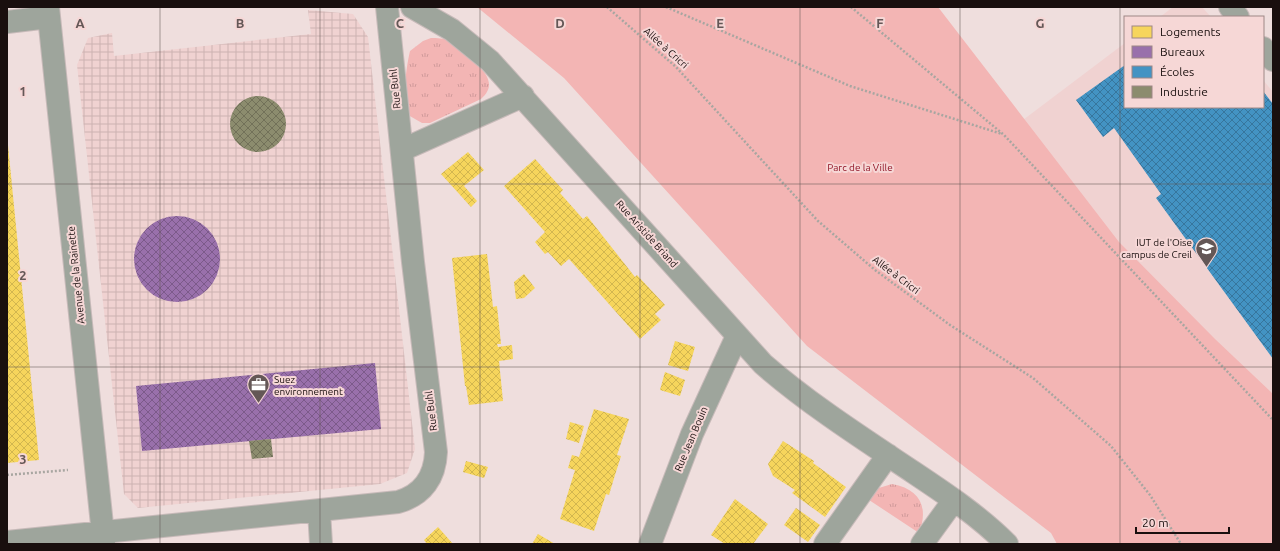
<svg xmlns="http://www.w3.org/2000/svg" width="1280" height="551" font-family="Ubuntu,sans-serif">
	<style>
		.built { fill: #f0d2d1 }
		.industrial { fill: url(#industrial-grid) }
		.grass { fill: url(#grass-tufts) }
		.park { fill: #f3b5b4 }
		.homes { fill: url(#homes-cross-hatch) }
		.offices { fill: url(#offices-cross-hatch) }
		.schools { fill: url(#schools-cross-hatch) }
		.industry { fill: url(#industry-cross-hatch) }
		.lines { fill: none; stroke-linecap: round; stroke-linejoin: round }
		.minor-casing { stroke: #c7bab9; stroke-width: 24 }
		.path { stroke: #a8a6a1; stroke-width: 2.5; stroke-dasharray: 2 2; stroke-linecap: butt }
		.minor { stroke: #9ea59c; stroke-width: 22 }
		.grid { fill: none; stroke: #645756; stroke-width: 1; stroke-opacity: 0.55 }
		.labels { text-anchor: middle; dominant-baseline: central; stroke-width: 4; stroke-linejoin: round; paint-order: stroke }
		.street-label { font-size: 10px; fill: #190f0e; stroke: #f6d7d6 }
		.park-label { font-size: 10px; fill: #901426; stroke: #f6d7d6 }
		.poi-label { font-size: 10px; fill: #190f0e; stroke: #f6d7d6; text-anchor: end }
		.grid-label { font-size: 13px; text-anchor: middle; font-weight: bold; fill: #645756; stroke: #f6d7d6; stroke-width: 4; stroke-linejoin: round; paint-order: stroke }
	</style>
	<defs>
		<pattern id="industrial-grid" width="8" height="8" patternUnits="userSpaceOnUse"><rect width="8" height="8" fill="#f0d2d1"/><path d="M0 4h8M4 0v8" fill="none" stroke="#cdb3b2"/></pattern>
		<pattern id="grass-tufts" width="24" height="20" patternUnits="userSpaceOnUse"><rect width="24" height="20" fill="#f3b5b4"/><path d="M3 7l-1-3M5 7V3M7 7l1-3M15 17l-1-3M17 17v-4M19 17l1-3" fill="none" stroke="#d09a9a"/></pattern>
		<pattern id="homes-cross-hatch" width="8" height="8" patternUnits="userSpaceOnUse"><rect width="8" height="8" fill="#f6d55c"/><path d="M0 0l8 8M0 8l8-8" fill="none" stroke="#d2b64f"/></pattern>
		<pattern id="offices-cross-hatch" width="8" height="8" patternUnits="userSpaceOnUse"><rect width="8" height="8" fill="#9970ab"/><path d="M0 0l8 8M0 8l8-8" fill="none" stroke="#7c5a8a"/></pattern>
		<pattern id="schools-cross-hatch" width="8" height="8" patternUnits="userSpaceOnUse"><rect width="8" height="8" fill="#4393c3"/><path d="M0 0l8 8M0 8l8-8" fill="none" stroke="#37769d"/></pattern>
		<pattern id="industry-cross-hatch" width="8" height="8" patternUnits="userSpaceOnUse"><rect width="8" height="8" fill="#8c8c6e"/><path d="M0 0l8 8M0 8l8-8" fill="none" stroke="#727159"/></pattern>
	</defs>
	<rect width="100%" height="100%" fill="#efdedd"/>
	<path class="built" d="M 1173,7 L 1202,7 L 1211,17 L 1160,17 Z
		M 1125,43 L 1125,107 L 1263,107 L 1263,80 L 1273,92 L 1273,406 L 1011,129 Z"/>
	<path class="industrial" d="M 308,10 L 353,14 L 368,37 L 415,449 L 407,473 L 380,484 L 138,508 L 124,494 L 77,65 L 88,38 L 112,33 L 114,56 L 311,34 Z"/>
	<path class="grass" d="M 431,38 C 437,38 444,38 449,41 C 455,44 461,50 466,55 C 479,66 501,82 481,99 L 430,123 L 422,123 L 408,115 C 402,99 406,68 410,51 L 423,41 Z
		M 892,484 C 920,489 929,507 919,533 L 866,498 L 872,490 Z"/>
	<path class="park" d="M 477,7 L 938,7 L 1119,242 L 1215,339 L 1273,394 L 1273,544 L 1057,544 L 1051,533 L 807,346 L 564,78 Z"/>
	<path class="homes" d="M 8,145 L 39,460 L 7,463 L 7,146 Z
		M 468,152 L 484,170 L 464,186 L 477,201 L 471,207 L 441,174 Z
		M 535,159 L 563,190 L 560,193 L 583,219 L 587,216 L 635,277 L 637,275 L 665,305 L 655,314 L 661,320 L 640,339 L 569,259 L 561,266 L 548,252 L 545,254 L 535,242 L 545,232 L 504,186 Z
		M 487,254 L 493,307 L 497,306 L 501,344 L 497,344 L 498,347 L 512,345 L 513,359 L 499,361 L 503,401 L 469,405 L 466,386 L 465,386 L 452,258 Z
		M 524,274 L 535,288 L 524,298 L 516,299 L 514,282 Z
		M 675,341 L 695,347 L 688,371 L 668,365 Z
		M 665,372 L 685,380 L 680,396 L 660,390 Z
		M 594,409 L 629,419 L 617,455 L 621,456 L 615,475 L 609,495 L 606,494 L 594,531 L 560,519 L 575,470 L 568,468 L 572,455 L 579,457 Z
		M 570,422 L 584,426 L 579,443 L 566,439 Z
		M 783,441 L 814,461 L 813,463 L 846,487 L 825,517 L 792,493 L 795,490 L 773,476 L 768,464 Z
		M 466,461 L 488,467 L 484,478 L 463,472 Z
		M 735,499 L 768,524 L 753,544 L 725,544 L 711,535 Z
		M 796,508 L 820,525 L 808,542 L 784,525 Z
		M 438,527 L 453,544 L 427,544 L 424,540 Z
		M 538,534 L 555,544 L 532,544 Z"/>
	<path class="offices" d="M134 259a43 43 0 1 1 86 0a43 43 0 1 1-86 0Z
		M 375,363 L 381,429 L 142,451 L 136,386 Z"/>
	<path class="schools" d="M 1125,65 L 1125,107 L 1263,107 L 1263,91 L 1273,104 L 1273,359 L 1156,198 L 1161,194 L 1114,128 L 1103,137 L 1076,100 Z"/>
	<path class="industry" d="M230 124a28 28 0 1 1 56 0a28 28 0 1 1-56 0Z
		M 271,439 L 273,457 L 252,459 L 249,441 Z"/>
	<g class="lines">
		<defs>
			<path id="minor" d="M 48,7 L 104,544
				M 412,7 L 452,30 L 490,61 L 763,364 C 809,404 862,438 913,472 C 946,494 979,516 1007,544
				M 1230,7 L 1238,17
				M 7,22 L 49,17
				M 1263,48 L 1273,60
				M 402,150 L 523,96
				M 319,511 L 321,544
				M 7,542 L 398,502 C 423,495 435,477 436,452 L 413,262 L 387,7
				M 650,544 L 692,434 L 737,336
				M 825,544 L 888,455
				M 922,544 L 954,500"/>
		</defs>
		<use href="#minor" class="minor-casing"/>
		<path class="path" d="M 607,7 L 676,67 L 818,221 L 875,270 L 950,325 L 1033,378 L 1111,446 L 1150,495 L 1181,544
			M 666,7 L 850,86 L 1002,134
			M 851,7 L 1004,135 L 1273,420
			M 7,475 L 68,470"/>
		<use href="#minor" class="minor"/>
	</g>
	<path class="grid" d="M 160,7 L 160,544M 320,7 L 320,544M 480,7 L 480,544M 640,7 L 640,544M 800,7 L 800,544M 960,7 L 960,544M 1120,7 L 1120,544M 7,184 L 1273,184M 7,367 L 1273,367"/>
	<defs>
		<symbol id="university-pin" viewBox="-11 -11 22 30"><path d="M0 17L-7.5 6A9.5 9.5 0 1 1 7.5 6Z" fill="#645756" stroke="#f6d7d6"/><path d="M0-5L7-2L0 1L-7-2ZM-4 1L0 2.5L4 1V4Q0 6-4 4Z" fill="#fff"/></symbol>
		<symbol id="office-pin" viewBox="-11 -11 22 30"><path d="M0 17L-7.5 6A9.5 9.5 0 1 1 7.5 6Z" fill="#645756" stroke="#f6d7d6"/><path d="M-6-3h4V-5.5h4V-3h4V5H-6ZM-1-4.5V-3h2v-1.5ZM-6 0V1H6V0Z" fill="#fff"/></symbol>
	</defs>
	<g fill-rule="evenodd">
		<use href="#university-pin" x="1194" y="236" width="25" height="34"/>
		<use href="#office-pin" x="246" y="372" width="25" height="34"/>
	</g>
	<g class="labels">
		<g class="street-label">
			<text transform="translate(666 48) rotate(42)">Allée à Cricri</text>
			<text transform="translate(395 89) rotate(-96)">Rue Buhl</text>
			<text transform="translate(647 234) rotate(48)">Rue Aristide Briand</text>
			<text transform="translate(76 275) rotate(-96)">Avenue de la Rainette</text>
			<text transform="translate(896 275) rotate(37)">Allée à Cricri</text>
			<text transform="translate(431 411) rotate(-97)">Rue Buhl</text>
			<text transform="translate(691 439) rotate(-67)">Rue Jean Bouin</text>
		</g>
		<g class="park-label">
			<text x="860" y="167">Parc de la Ville</text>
		</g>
		<g class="poi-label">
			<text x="1192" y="242">IUT de l'Oise<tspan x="1192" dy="12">campus de Creil</tspan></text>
			<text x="274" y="379" text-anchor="start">Suez<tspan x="274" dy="12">environnement</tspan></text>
		</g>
	</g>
	<g class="grid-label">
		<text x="80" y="28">A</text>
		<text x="240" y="28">B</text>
		<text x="400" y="28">C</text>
		<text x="560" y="28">D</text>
		<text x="720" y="28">E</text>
		<text x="880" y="28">F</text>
		<text x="1040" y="28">G</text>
		<text x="23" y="96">1</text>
		<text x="23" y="280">2</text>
		<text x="23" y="464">3</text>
	</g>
	<rect width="1280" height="551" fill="none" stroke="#190f0e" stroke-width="16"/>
	<rect x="1124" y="16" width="140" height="92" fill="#f6d7d6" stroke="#9e8786"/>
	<rect x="1132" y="26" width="20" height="12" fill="#f6d55c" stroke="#9e8786"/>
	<text x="1160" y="36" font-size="12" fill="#190f0e">Logements</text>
	<rect x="1132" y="46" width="20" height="12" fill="#9970ab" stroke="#9e8786"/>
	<text x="1160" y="56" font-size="12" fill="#190f0e">Bureaux</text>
	<rect x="1132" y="66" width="20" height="12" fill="#4393c3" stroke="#9e8786"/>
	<text x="1160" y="76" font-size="12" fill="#190f0e">Écoles</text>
	<rect x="1132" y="86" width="20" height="12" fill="#8c8c6e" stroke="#9e8786"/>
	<text x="1160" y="96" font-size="12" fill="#190f0e">Industrie</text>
	<path d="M1136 527v6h93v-6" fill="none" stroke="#190f0e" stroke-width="2"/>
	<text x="1142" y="527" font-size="12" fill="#190f0e" stroke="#f6d7d6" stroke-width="3" paint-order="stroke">20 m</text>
</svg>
